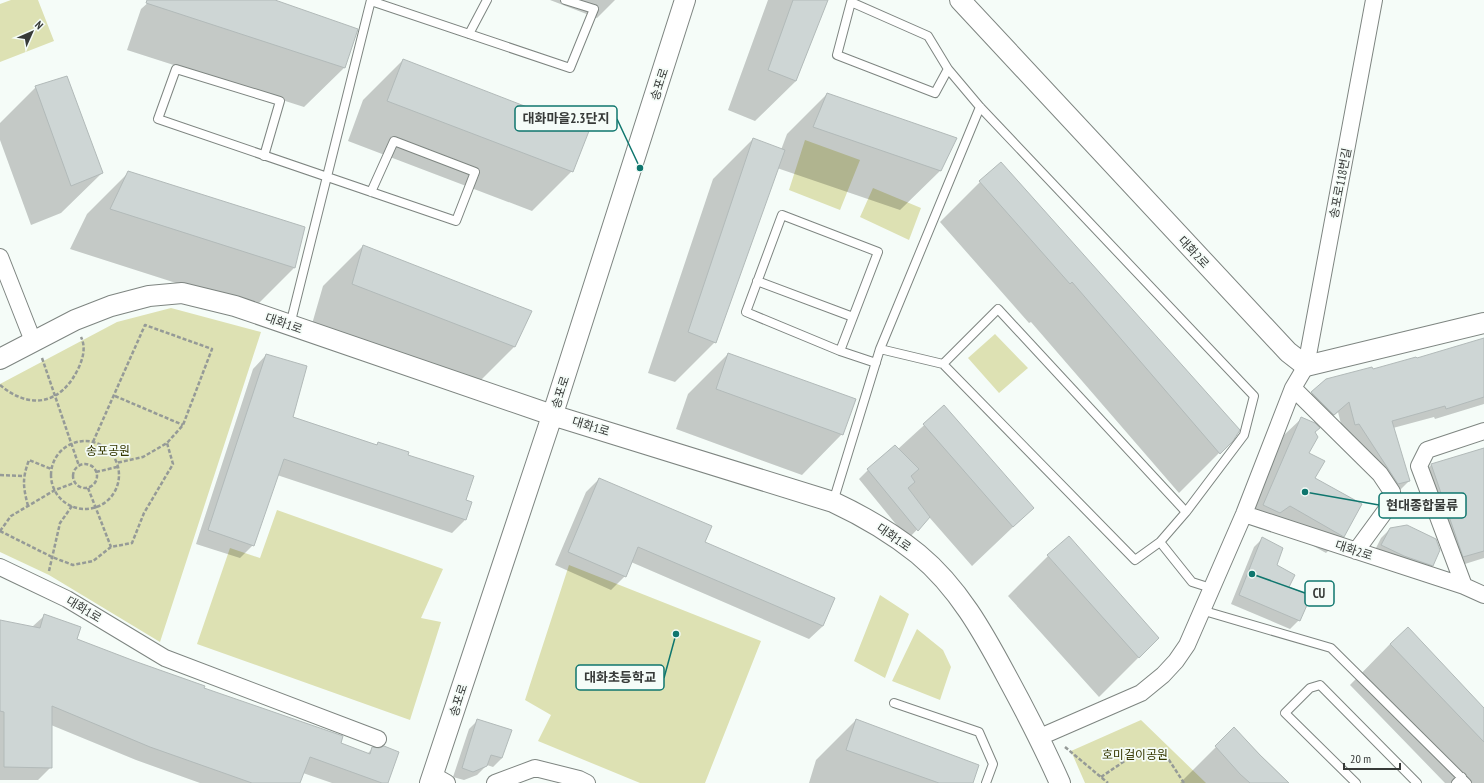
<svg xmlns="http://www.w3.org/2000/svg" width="1484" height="783" font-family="'PT Sans Narrow','Noto Sans KR',sans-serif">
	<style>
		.green { fill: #dde1b3 }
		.shadow { fill: #0003 }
		.building { fill: #ced6d5; stroke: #b2bab9 }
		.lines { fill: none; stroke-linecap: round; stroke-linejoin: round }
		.service-casing { stroke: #7e8581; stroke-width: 10 }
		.minor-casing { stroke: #7e8581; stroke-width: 18 }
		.tertiary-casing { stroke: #7e8581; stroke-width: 22 }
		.path { stroke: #959a97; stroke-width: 2.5; stroke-dasharray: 4 2; stroke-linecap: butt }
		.service { stroke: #fff; stroke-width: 8 }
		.minor { stroke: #fff; stroke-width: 16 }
		.tertiary { stroke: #fff; stroke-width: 20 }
		.labels { text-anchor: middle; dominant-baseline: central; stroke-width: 3.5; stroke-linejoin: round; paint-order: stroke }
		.street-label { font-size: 12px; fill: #373a38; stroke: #f5fcf8 }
		.park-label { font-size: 12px; fill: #353700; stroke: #f5fcf8 }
		.leader { fill: none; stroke: #0f766e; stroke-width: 1.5 }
		.callout-dot { fill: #0f766e; stroke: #f5fcf8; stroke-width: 1.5 }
		.callout { fill: #f5fcf8; stroke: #0f766e; stroke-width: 1.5 }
		.callout-label { font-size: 13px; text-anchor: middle; font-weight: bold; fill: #373a38 }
	</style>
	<rect width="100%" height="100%" fill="#f5fcf8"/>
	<path class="green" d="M 11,0 L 38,0 L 54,41 L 0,62 L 0,4 Z
		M 805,140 L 860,160 L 840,210 L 789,190 Z
		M 873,188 L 921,208 L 909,240 L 860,217 Z
		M 171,308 L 261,332 L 160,642 L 49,575 L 0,552 L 0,384 L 117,322 Z
		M 995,334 L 1028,368 L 999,393 L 968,358 Z
		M 277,510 L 443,569 L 421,618 L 441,622 L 410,720 L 197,644 L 230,548 L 260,558 Z
		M 569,565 L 761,641 L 705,783 L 640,783 L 538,741 L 551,715 L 525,700 Z
		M 880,595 L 909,614 L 885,678 L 854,661 Z
		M 917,629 L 943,650 L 951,667 L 940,700 L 892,681 Z
		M 1141,720 L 1206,783 L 1085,783 L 1071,751 Z"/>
	<path class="shadow" d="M 151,0 L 272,0 L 345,67 L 304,107 L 127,50 L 141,9 Z
		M 550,0 L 615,0 L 597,18 Z
		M 768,0 L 827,0 L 796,81 L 755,121 L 728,110 Z
		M 403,60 L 572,171 L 532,211 L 348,141 L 363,100 Z
		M 36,87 L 102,173 L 61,213 L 31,225 L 0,140 L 0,123 Z
		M 827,94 L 941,170 L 900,210 L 777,168 L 715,342 L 675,382 L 648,373 L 713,179 L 753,139 L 781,150 L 787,134 Z
		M 127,174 L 294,268 L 254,308 L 70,249 L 87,214 Z
		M 980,182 L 1232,440 L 1179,493 L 1031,322 L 1029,323 L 940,222 Z
		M 363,246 L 515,346 L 474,387 L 312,324 L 323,286 Z
		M 1484,339 L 1484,404 L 1435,419 L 1434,417 L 1393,428 L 1409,481 L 1398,492 L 1344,436 L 1338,412 L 1322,426 L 1301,404 L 1312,393 L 1372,370 L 1416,360 Z
		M 728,354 L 842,434 L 802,475 L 676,429 L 688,394 Z
		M 266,355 L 292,417 L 376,445 L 378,443 L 406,455 L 465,501 L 470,502 L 465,520 L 452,533 L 277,475 L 253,545 L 240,558 L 196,544 L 253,369 Z
		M 944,407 L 1033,508 L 972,566 L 929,517 L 908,539 L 859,479 L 868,470 L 898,449 Z
		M 1302,418 L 1314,432 L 1308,453 L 1314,478 L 1343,536 L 1326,553 L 1272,523 L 1261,529 L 1246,523 L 1284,435 Z
		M 1484,448 L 1484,558 L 1452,568 L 1420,476 L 1431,465 Z
		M 599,479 L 704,542 L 823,626 L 809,639 L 631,562 L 625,576 L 611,590 L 555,565 L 586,492 Z
		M 1390,529 L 1432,565 L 1423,574 L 1373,554 L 1381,538 Z
		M 1262,539 L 1288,587 L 1299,620 L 1290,629 L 1231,604 L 1254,547 Z
		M 1048,556 L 1139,657 L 1099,697 L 1008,596 Z
		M 44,616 L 76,639 L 367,754 L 373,748 L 387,783 L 332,783 L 303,773 L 299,783 L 200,783 L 136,760 L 51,725 L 51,767 L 38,780 L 0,780 L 0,621 L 32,627 Z
		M 1390,644 L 1484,709 L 1484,783 L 1445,783 L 1350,685 Z
		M 478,720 L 502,758 L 493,767 L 487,765 L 477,775 L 464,780 L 453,777 L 469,729 Z
		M 856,720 L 972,783 L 809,783 L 816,760 Z
		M 1234,729 L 1289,783 L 1180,783 Z"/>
	<path class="building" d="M 147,0 L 275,0 L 358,29 L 345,68 L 146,3 Z
		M 793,0 L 828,0 L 796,81 L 768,70 Z
		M 403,59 L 589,131 L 573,172 L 387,101 Z
		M 67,76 L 103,173 L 71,186 L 35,86 Z
		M 827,93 L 957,138 L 941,171 L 813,127 Z
		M 753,138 L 785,150 L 716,343 L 688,332 Z
		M 1001,162 L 1240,430 L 1233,441 L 1220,454 L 1072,282 L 1070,284 L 979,181 Z
		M 128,171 L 305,227 L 295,268 L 110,209 Z
		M 363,245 L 532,311 L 515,347 L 352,284 Z
		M 1484,338 L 1484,397 L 1446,409 L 1445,406 L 1392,421 L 1410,481 L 1398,484 L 1359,424 L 1355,425 L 1349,402 L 1334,415 L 1311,392 L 1326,379 L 1372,367 L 1373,369 L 1416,357 L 1417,358 Z
		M 728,353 L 856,399 L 843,435 L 716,389 Z
		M 266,354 L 307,366 L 293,417 L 377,445 L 378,442 L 409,452 L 408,455 L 474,476 L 466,500 L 472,502 L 466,520 L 284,459 L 254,546 L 208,530 Z
		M 944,405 L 1034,508 L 1013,527 L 923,424 Z
		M 1301,417 L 1315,423 L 1320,428 L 1315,432 L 1318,437 L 1309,453 L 1325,461 L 1315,478 L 1362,504 L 1344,537 L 1290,506 L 1280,513 L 1263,505 Z
		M 895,445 L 919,469 L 911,476 L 915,482 L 908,488 L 930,517 L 918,531 L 867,469 Z
		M 1484,448 L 1484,551 L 1463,557 L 1431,464 Z
		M 599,478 L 712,526 L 705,542 L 835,598 L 823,626 L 638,547 L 626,577 L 568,552 Z
		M 1407,525 L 1436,539 L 1440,550 L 1433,566 L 1404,556 L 1381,545 L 1390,528 Z
		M 1069,536 L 1159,638 L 1139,658 L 1047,555 Z
		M 1262,537 L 1283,548 L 1277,565 L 1295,575 L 1289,587 L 1311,596 L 1300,621 L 1239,595 Z
		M 44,614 L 81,627 L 77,639 L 137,662 L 205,686 L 204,688 L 343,736 L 341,743 L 370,754 L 372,747 L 379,748 L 384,746 L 399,752 L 388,783 L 382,783 L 310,757 L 300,783 L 252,783 L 150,747 L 52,706 L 52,768 L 4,767 L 4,712 L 0,711 L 0,620 L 40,628 Z
		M 1408,627 L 1484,708 L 1484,742 L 1390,644 Z
		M 477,719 L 512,730 L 502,758 L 491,755 L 487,766 L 473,772 L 462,768 Z
		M 856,719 L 979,765 L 973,783 L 939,783 L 846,750 Z
		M 1234,727 L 1260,755 L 1289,783 L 1250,783 L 1240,774 L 1215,746 Z"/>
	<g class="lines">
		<defs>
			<path id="service" d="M 371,1 L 570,68 L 594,9 L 565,0
				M 469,34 L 487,0
				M 264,156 L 280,101 L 176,69 L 158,119 L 456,221 L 475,172 L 394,141 L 371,192
				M 757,281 L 853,317
				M 290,325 L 371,0
				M 880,349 L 943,364 L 1135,560 L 1160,542 L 1186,512 L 1244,435 L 1254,396 L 980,107 L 948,69 L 928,36 L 851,2 L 837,55 L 935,93 L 948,69
				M 840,351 L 878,252 L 782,215 L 746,312 L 840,351 L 876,363
				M 943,364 L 998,309 L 1186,512
				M 833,502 L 880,349 L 980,107
				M 1160,542 L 1192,582 L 1211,588
				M 1201,610 L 1331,648 L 1467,783
				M 894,703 L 979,732 L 993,764 L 986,783
				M 1356,783 L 1285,713 L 1310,688 L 1320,685 L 1417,783
				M 1456,783 L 1462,777"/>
			<path id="minor" d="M 0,257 L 33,341
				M 1293,388 L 1380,474 L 1392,492 L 1386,510 L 1356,551
				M 1244,514 L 1464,586 L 1484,595
				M 0,567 L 67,599 L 165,658 L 378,739
				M 1464,586 L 1419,466 L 1427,450 L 1484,431
				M 1040,737 L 1141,693 L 1163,675 L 1176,661 L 1187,645 L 1244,514 L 1293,388 L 1306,366 L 1374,0
				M 433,775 L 447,783
				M 495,783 L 535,768 L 579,779 L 587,783"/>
			<path id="tertiary" d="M 960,0 L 1288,352 L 1306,366 L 1484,323
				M 0,359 L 75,320 L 111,306 L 149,296 L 182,293 L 235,306 L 552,415 L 833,502 C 863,516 892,533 918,554 C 958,587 983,632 1007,677 C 1026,712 1044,747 1060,783
				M 430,783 L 557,401 L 685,0"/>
		</defs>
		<use href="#service" class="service-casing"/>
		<use href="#minor" class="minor-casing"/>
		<use href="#tertiary" class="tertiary-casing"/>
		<path class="path" d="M 42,358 L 79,466
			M 0,385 C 31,411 62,404 79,367 C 83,358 86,347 81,337
			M 115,396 L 183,425
			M51 475a34 34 0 1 1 68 0a34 34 0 1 1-68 0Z
			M 93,442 L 145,325 L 212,349 L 183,425 L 167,443 L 143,457 L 116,463
			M73 476a12 12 0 1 1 24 0a12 12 0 1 1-24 0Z
			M 96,472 L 117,467
			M 0,475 L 23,476
			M 88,488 L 111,547
			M 28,506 C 23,486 22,479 29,460 L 51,469
			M 0,531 L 52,557 L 73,565 L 93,561 L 111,547 L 132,543 L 144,513 L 173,464 L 167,443
			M 0,531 L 11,516 L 55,490 L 74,483
			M 49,571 L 60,523 L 72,506
			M 1065,747 L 1108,783
			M 1101,777 L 1132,756 L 1154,750 L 1167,757 L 1184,783"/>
		<use href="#service" class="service"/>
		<use href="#minor" class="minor"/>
		<use href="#tertiary" class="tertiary"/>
	</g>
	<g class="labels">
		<g class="street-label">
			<text transform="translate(659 84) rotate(-72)">송포로</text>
			<text transform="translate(1340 183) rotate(-79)">송포로118번길</text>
			<text transform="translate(1194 252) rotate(47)">대화2로</text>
			<text transform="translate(284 323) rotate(19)">대화1로</text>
			<text transform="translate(560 392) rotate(-72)">송포로</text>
			<text transform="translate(591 426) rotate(17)">대화1로</text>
			<text transform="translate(894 537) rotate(35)">대화1로</text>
			<text transform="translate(1354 550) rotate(18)">대화2로</text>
			<text transform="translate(84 609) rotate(31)">대화1로</text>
			<text transform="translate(458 700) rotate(-72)">송포로</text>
		</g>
		<g class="park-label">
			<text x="108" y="450">송포공원</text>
			<text x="1135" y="754">호미걸이공원</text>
		</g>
	</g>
	<path class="leader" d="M640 168L617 119M1305 492L1379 505M1252 574L1305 593M676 634L664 678"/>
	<g class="callout-dot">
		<circle cx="640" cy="168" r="4"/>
		<circle cx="1305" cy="492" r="4"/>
		<circle cx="1252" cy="574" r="4"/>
		<circle cx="676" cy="634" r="4"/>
	</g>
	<g class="callout">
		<rect x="515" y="106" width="102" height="25" rx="4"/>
		<rect x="1379" y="493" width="87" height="25" rx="4"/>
		<rect x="1305" y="581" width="29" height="25" rx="4"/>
		<rect x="576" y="665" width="88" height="25" rx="4"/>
	</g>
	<g class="callout-label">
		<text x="566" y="123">대화마을2.3단지</text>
		<text x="1422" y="510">현대종합물류</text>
		<text x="1319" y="598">CU</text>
		<text x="620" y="682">대화초등학교</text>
	</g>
	<g transform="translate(32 32) rotate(45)" stroke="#f5fcf8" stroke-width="3" paint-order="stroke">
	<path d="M0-3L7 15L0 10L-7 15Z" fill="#373a38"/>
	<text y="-6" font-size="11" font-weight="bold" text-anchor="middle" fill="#373a38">N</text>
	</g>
	<path d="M1344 763v6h56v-6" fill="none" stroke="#373a38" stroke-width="2"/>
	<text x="1350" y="763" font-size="12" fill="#373a38" stroke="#f5fcf8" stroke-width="3" paint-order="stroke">20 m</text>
</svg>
